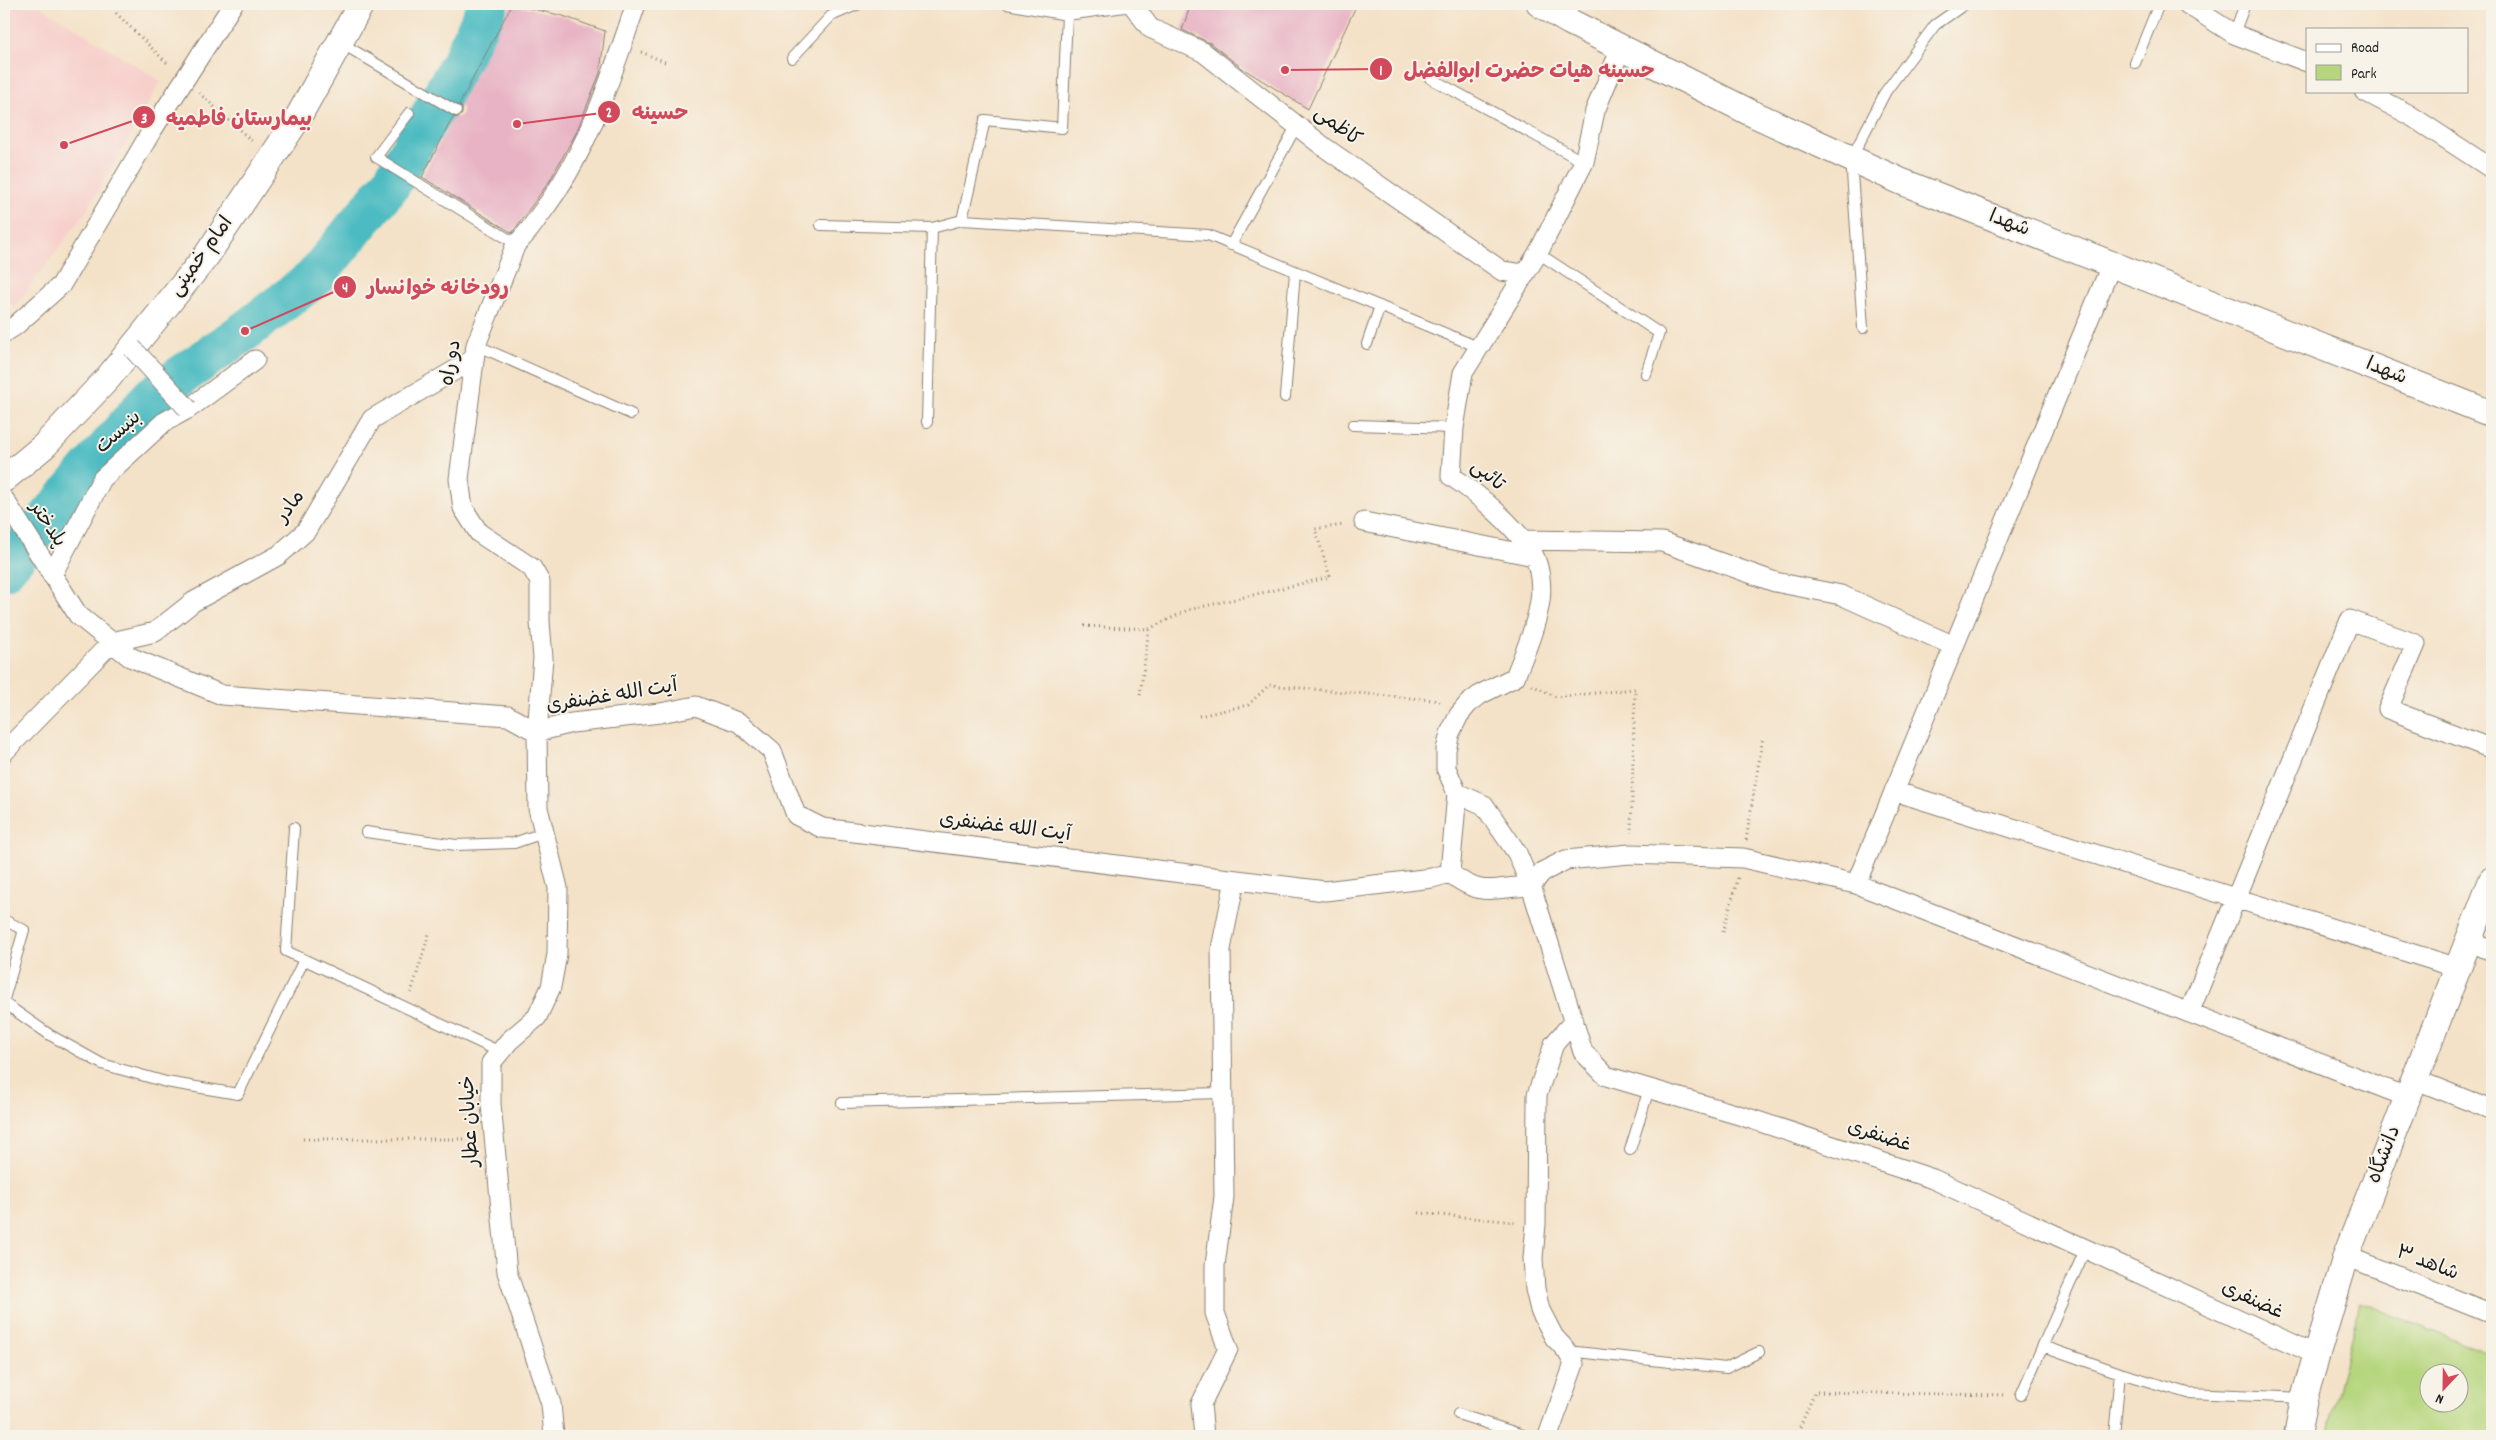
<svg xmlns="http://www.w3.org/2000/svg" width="2496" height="1440" font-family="Dekko,'Playpen Sans Arabic',sans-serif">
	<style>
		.built { fill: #f7d0cc }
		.green { fill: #b5d67d; stroke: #68794c; fill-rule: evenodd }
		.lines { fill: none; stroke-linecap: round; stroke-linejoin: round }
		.river { stroke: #4dbcc2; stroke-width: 41 }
		.building { fill: #e8b3c5 }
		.lane-casing { stroke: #887f72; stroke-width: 12 }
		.street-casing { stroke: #887f72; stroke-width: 21 }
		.secondary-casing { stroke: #887f72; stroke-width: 28 }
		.path { stroke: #887f72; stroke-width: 3; stroke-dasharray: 1 4; stroke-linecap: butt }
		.lane { stroke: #fff; stroke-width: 10 }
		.street { stroke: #fff; stroke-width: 19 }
		.secondary { stroke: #fff; stroke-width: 26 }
		.street-bridge-casing { stroke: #887f72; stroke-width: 21; stroke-linecap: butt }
		.street-bridge { stroke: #fff; stroke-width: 19 }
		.labels { text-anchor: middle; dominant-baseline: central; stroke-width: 4; stroke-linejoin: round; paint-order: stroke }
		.street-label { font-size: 20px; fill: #1c1c1c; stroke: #f7f3e8 }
		.leader { fill: none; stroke: #d1495b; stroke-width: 2 }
		.callout-dot { fill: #d1495b; stroke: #f7f3e8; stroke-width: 2 }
		.mark-label { font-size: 15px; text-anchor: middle; font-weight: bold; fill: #fff }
		.callout-label { font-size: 21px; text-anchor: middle; font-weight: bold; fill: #d1495b; stroke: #f7f3e8; stroke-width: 4; stroke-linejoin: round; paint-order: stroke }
	</style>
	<rect width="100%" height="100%" fill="#f7f3e8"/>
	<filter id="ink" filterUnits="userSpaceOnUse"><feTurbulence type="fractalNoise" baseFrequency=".02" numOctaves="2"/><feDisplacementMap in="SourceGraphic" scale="10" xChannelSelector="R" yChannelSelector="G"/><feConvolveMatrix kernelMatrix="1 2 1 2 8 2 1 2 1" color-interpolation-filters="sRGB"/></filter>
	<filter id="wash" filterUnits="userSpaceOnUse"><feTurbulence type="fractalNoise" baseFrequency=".0096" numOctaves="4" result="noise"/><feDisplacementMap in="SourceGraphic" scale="20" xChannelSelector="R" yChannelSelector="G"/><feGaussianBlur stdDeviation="1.12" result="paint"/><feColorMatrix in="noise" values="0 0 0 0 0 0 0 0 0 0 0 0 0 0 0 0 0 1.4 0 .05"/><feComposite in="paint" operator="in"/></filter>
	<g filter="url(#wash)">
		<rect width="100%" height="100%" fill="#f4e2c8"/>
		<path class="built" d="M 4,4 L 37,4 L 161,81 L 88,209 L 15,306 L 4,300 Z"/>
		<path class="green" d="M 2360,1302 L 2492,1355 L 2492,1436 L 2327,1436 ZM 2428,1372 L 2458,1372 L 2458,1402 L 2428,1402 Z"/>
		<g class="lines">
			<path class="river" d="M 4,570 L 152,396 L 245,331 L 313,279 L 390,185 L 462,61 L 488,4"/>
		</g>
		<g id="blocks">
			<path class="building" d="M 512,4 L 563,16 L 605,31 L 600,73 L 576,133 L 549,182 L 512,233 L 422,177 L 453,117 L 459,117 L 462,114 L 462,108 L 459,105 Z
				M 1191,4 L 1357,4 L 1308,109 L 1242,68 L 1210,43 L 1182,30 Z"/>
		</g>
	</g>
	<g filter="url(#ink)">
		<use href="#blocks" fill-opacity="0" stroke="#887f72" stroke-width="1"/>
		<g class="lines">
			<defs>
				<path id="lane" d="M 1007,4 L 1067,15 L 1132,6
					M 1067,15 L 1062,128 L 985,120 L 962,220 L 1208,235 L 1478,347
					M 2234,34 L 2245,4
					M 341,43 L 456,111
					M 792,58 L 831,16 L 859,4
					M 2135,63 L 2159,4
					M 1430,78 L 1584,162
					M 409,113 L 376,157 L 516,244
					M 821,225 L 932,228
					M 1231,245 L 1297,125
					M 1538,253 L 1659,333 L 1646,374
					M 1863,328 L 1851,159 L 1886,91 L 1935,25 L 1965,4
					M 1367,344 L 1380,306
					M 476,345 L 631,414
					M 1285,397 L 1295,272
					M 927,422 L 932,228 L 962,220
					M 1353,425 L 1454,428
					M 294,828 L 286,951 L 500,1052
					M 366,832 L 456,845 L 514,843 L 543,833
					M 4,920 L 24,930 L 4,999
					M 4,1003 L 50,1035 L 102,1064 L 166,1082 L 238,1094 L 304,960
					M 842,1103 L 1222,1093
					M 1630,1150 L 1649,1089
					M 2043,1346 L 2120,1373 L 2188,1393 L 2303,1398
					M 1567,1351 L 1726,1368 L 1759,1352
					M 2021,1395 L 2085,1250
					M 1458,1414 L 1526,1436
					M 2114,1436 L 2120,1373"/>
				<path id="street" d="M 1132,4 L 1150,28 L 1203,52 L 1324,147 L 1502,271 L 1523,274
					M 2187,4 L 2234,34 L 2307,62
					M 2364,91 L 2408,114 L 2492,169
					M 4,333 L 15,326 L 61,285 L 151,132 L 233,4
					M 4,499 L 78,615 L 130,657 L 222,695 L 508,716 L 537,732 L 572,723 L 660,713 L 696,706 L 740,723 L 772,751 L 796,815 L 822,828 L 1325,891 L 1432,878 L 1450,873 L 1457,793 L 1446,768 L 1446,750 L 1450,733 L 1459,715 L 1468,704 L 1481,694 L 1515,677 C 1525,652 1536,627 1540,601 C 1542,587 1540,568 1534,556 C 1518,528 1478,494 1451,476 L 1454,428 L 1463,373 L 1538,253 L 1584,162 L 1595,111 L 1621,48
					M 1364,522 L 1534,556
					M 1521,540 L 1662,542 L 1775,582 L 1841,595 L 1954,646
					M 52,575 L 102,479 L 164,422 L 188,409 L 255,360
					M 4,752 L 112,642 L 155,632 L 193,602 L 279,555 L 306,531 L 372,419 L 474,359
					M 1894,791 L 2458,968
					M 1457,793 L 1484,805 L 1517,853 L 1531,886 L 1583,1052 L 1606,1076 L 1742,1116 L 1933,1179 L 2317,1355
					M 1450,873 C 1483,899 1493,887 1531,886 L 1542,872 L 1566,860 L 1630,854 L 1743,858 L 1856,884 L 2407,1097
					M 1856,884 L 2112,263
					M 2468,941 L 2492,951
					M 2189,1013 L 2350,620 L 2416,644 L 2388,709 L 2492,749
					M 2414,1079 L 2492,1110
					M 2346,1256 L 2492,1314
					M 554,1436 L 551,1404 L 507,1272 L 491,1104 L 491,1063 L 509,1041 L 537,1017 L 551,987 L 557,954 L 558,888 L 538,808 L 537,732 L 543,658 L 540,622 L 540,582 L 532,568 L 479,533 L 463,508 L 459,479 L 476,345 L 516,244 C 528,234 533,224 542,212 C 589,150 611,77 636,4
					M 1204,1436 L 1201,1404 L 1228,1349 L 1215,1313 L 1215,1265 L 1224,1197 L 1221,949 L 1235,880
					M 1548,1436 L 1574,1364 L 1567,1351 L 1554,1337 L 1540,1310 L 1535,1289 L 1533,1258 L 1536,1224 L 1537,1095 L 1554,1044 L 1574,1021"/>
				<path id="secondary" d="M 1540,4 L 1570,22 L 1749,112 L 1900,181 L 2492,414
					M 4,479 L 44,446 L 108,378 L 207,255 L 296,121 L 361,4
					M 2297,1436 L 2304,1398 L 2346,1256 L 2492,880"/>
			</defs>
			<use href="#lane" class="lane-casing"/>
			<use href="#street" class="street-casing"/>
			<use href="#secondary" class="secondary-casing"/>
			<path class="path" d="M 116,13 L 169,65
				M 641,52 L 665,62
				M 199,93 L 254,143
				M 1084,626 L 1149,629 L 1188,610 L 1330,577 L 1315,529 L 1344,525
				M 1532,685 L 1556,697 L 1635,689 L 1631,833
				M 1140,695 L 1149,629
				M 1199,716 L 1248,705 L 1269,685 L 1443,701
				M 1746,840 L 1763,737
				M 1723,932 L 1738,877
				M 411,993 L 429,934
				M 303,1139 L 475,1139
				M 1419,1213 L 1515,1222
				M 1796,1436 L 1815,1392 L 2006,1395"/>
			<use href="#lane" class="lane"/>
			<use href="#street" class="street"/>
			<use href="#secondary" class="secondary"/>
			<defs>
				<path id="street-bridge" d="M 132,348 L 188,409"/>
			</defs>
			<use href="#street-bridge" class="street-bridge-casing"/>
			<use href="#street-bridge" class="street-bridge"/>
		</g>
	</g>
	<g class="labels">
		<g class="street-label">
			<text transform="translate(1337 127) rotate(37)">کاظمی</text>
			<text transform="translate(2009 224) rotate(21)">شهدا</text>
			<text transform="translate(202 257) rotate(-54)">امام خمینی</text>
			<text transform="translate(452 363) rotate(-80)">دو راه</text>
			<text transform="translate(2386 372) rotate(22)">شهدا</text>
			<text transform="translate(119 433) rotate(-42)">بنبست</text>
			<text transform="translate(1487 476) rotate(40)">تائبی</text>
			<text transform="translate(291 507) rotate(-54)">مادر</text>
			<text transform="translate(47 525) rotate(57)">پلدختر</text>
			<text transform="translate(612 697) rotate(-9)">آیت الله غضنفری</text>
			<text transform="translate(1005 828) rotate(7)">آیت الله غضنفری</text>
			<text transform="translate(471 1121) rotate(-93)">خیابان عطار</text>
			<text transform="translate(1879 1137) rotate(18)">غضنفری</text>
			<text transform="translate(2385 1155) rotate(-69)">دانشگاه</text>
			<text transform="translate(2427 1264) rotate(21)">شاهد ۳</text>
			<text transform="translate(2252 1301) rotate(25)">غضنفری</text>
		</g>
	</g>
	<path class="leader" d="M1285 70L1381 69M517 124L609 112M64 145L144 117M245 331L345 287"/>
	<g class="callout-dot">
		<circle cx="1285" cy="70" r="5"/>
		<circle cx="517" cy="124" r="5"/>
		<circle cx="64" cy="145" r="5"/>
		<circle cx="245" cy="331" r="5"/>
		<circle cx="1381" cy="69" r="12"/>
		<circle cx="609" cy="112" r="12"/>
		<circle cx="144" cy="117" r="12"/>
		<circle cx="345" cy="287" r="12"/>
	</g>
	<g class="mark-label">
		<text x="1381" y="75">1</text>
		<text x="609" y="117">2</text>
		<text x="144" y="123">3</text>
		<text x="345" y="292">4</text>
	</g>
	<g class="callout-label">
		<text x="1529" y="77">حسینه هیات حضرت ابوالفضل</text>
		<text x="660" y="119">حسینه</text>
		<text x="239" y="125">بیمارستان فاطمیه</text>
		<text x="438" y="294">رودخانه خوانسار</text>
	</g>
	<rect width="2496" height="1440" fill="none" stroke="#f7f3e8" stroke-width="20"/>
	<rect x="2306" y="28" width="162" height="65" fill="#f7f3e8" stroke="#9f9d96"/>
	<rect x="2316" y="44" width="25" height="8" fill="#ffffff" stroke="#9f9d96"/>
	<text x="2351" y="52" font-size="15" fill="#1c1c1c">Road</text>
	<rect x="2316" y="65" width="25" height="15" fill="#b5d67d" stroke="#9f9d96"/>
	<text x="2351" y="78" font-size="15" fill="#1c1c1c">Park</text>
	<g transform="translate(2444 1388) rotate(202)"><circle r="24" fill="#f7f3e8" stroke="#9f9d96"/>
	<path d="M0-4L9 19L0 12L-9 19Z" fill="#d1495b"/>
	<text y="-8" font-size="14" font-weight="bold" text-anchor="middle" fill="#1c1c1c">N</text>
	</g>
</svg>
